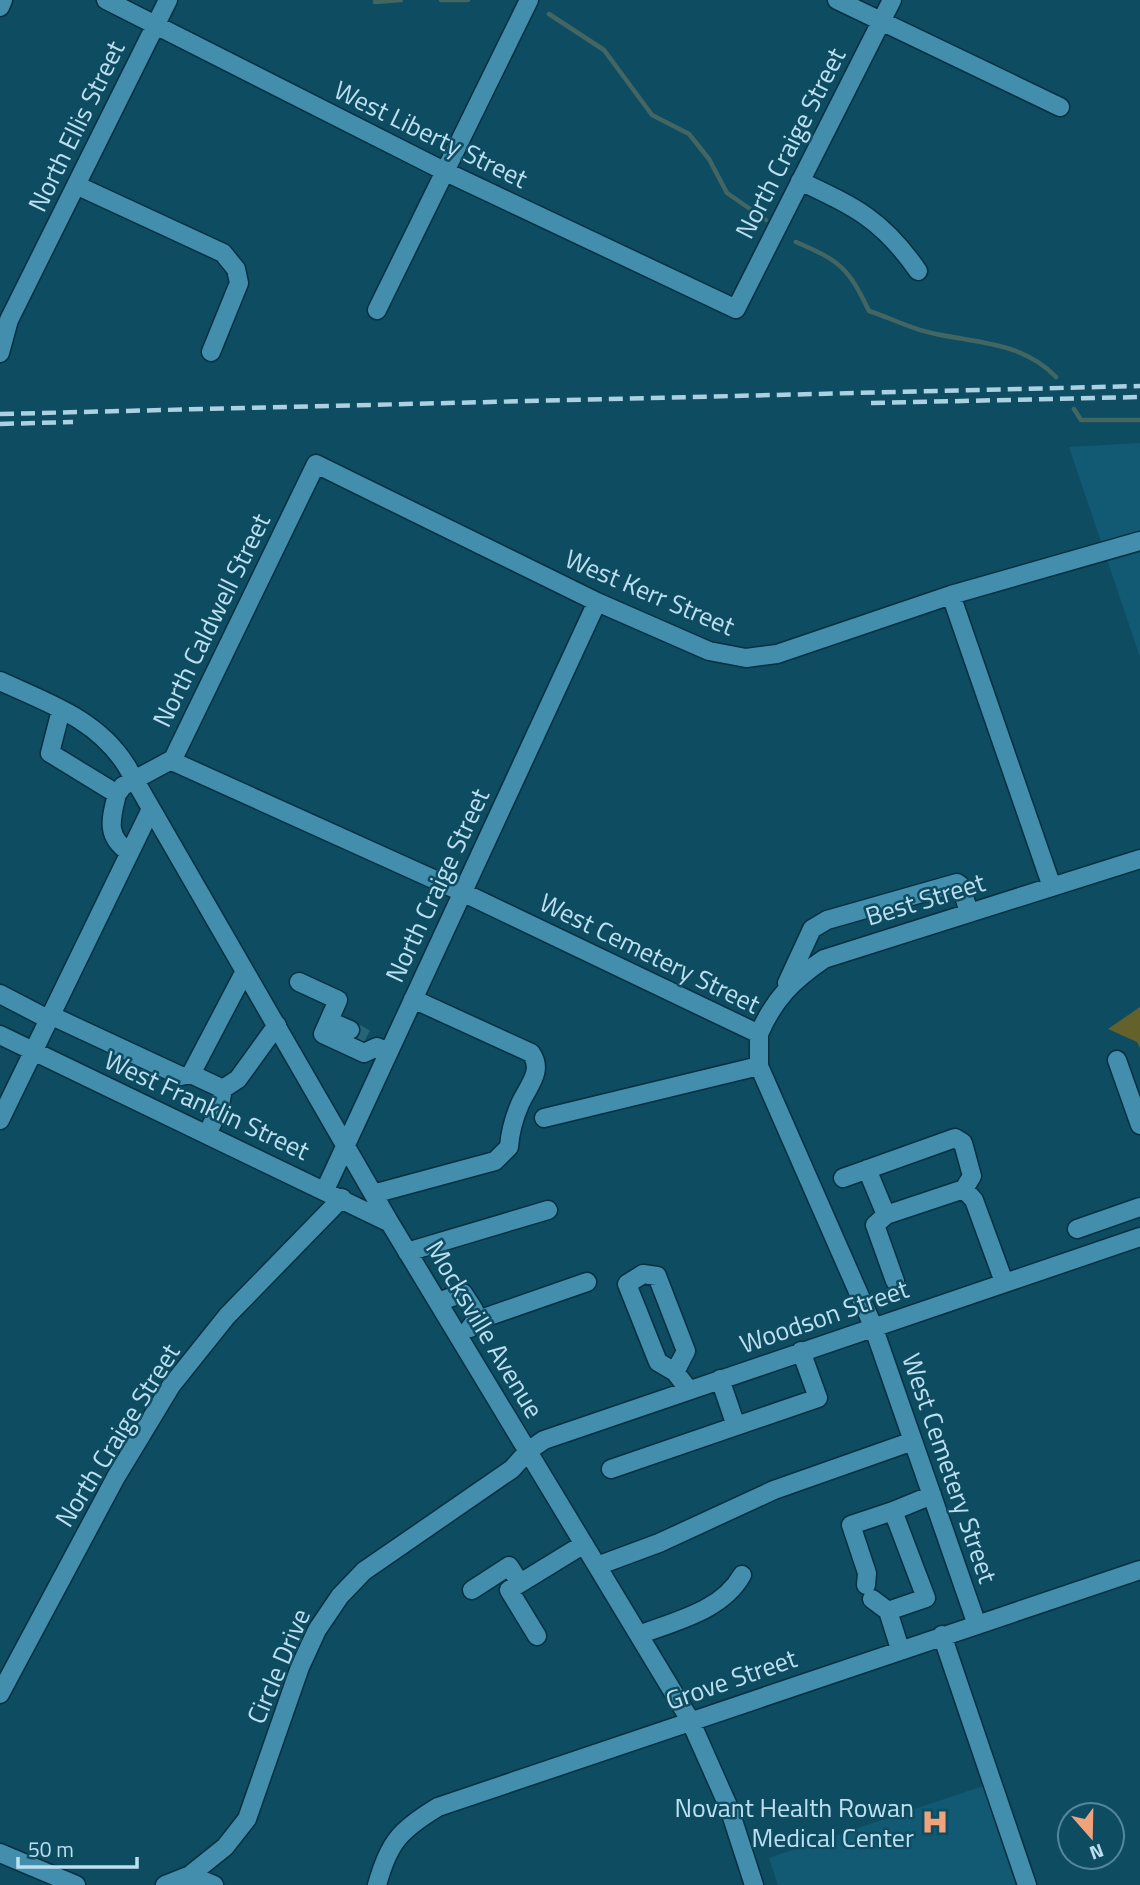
<svg xmlns="http://www.w3.org/2000/svg" width="1140" height="1885" font-family="'Titillium Web',sans-serif">
	<style>
		.built { fill: #125a73 }
		.green { fill: #64622a }
		.lines { fill: none; stroke-linecap: round; stroke-linejoin: round }
		.stream { stroke: #436663; stroke-width: 4.5 }
		.minor-tunnel { stroke: #286277; stroke-width: 18; stroke-dasharray: 18 9; stroke-linecap: butt }
		.minor-casing { stroke: #053040; stroke-width: 21 }
		.minor { stroke: #438eac; stroke-width: 18 }
		.rail { stroke: #abd1e3; stroke-width: 4.5; stroke-dasharray: 14 7; stroke-linecap: butt }
		.labels { text-anchor: middle; dominant-baseline: central; stroke-width: 5; stroke-linejoin: round; paint-order: stroke }
		.street-label { font-size: 26px; fill: #bde0f1; stroke: #0e4c62 }
		.poi-label { font-size: 26px; fill: #bde0f1; stroke: #0e4c62; text-anchor: end }
	</style>
	<rect width="100%" height="100%" fill="#0e4c62"/>
	<path class="built" d="M 1140,443 L 1140,657 L 1069,447 Z
		M 983,1786 L 1016,1885 L 778,1885 L 769,1858 Z"/>
	<path class="green" d="M 1140,1007 L 1140,1048 L 1137,1042 L 1108,1029 Z"/>
	<g class="lines">
		<path class="stream" d="M 441,0 L 468,0
			M 375,2 L 401,0
			M 549,14 L 604,50 L 652,115 L 689,134 L 709,159 L 727,193 L 766,220
			M 796,242 C 840,261 848,267 869,311 C 891,318 913,330 936,334 C 979,343 1024,343 1056,377
			M 1074,409 L 1081,420 L 1140,420"/>
		<path class="minor-tunnel" d="M 350,1030 L 369,1040"/>
		<defs>
			<path id="minor" d="M 106,0 L 446,172 L 736,309 L 892,0
				M 837,0 L 1060,107
				M 0,7 L 3,0
				M 800,181 C 855,207 882,219 918,271
				M 76,185 L 223,253 L 236,269 L 239,283 L 211,352
				M 377,310 L 529,0
				M 0,353 L 9,320 L 168,0
				M 951,595 L 1052,887
				M 0,681 C 48,703 97,719 126,765 L 390,1223 L 690,1720 L 729,1808 L 754,1885
				M 61,710 L 50,753 L 117,794 C 111,819 105,836 129,852
				M 172,761 L 462,892 L 759,1034 L 759,1066 L 873,1326 L 977,1625
				M 117,794 L 123,786 L 173,759 L 316,464 L 597,602 L 709,651 L 746,658 L 777,654 L 951,595 L 1140,541
				M 299,982 L 338,1000 L 323,1034 L 364,1053 L 377,1047 L 389,1052
				M 787,983 L 812,929 L 827,920 L 957,883 L 961,886 L 969,913
				M 0,994 L 48,1019
				M 50,1015 L 181,1076 L 191,1074 L 245,971
				M 329,1021 L 350,1030
				M 759,1034 C 774,999 793,980 824,959 L 1140,859
				M 0,1035 L 390,1223
				M 1117,1060 L 1140,1125
				M 191,1074 L 223,1089 L 238,1079 L 277,1025
				M 544,1118 L 759,1066
				M 0,1120 L 151,809
				M 207,1134 L 219,1110 L 223,1089
				M 867,1169 L 886,1215
				M 843,1178 L 955,1138 L 963,1143 L 972,1176 L 964,1189
				M 325,1190 L 597,602
				M 373,1194 L 495,1161 L 509,1147 C 510,1132 514,1118 520,1104 C 528,1086 544,1071 531,1053 L 413,999
				M 1077,1229 L 1140,1207
				M 407,1252 L 548,1210
				M 895,1281 L 875,1225 L 886,1215 L 964,1189 L 974,1200 L 1004,1282
				M 438,1302 L 463,1293 L 474,1310 L 475,1321 L 470,1328
				M 475,1321 L 587,1282
				M 675,1372 L 686,1351 L 657,1276 L 643,1274 L 627,1284 L 658,1362 L 675,1372 L 689,1390
				M 720,1379 L 736,1426
				M 611,1469 L 818,1398 L 801,1351
				M 597,1566 L 659,1543 L 774,1490 L 913,1441
				M 866,1585 L 867,1573 L 851,1525 L 893,1511
				M 472,1590 L 509,1566 L 520,1583
				M 872,1599 L 888,1611
				M 639,1635 C 675,1621 722,1611 742,1575
				M 942,1635 L 1027,1885
				M 537,1636 L 509,1590 L 584,1544
				M 900,1649 L 888,1611 L 926,1598 L 893,1511 L 932,1495
				M 0,1694 L 116,1477 L 171,1386 L 227,1316 L 342,1198
				M 0,1853 L 76,1885
				M 165,1885 L 190,1875 L 214,1885
				M 189,1885 L 190,1875 L 225,1847 L 247,1819 L 300,1667 L 317,1630 L 340,1596 L 364,1571 L 512,1469 L 528,1451 L 544,1440 L 1140,1237
				M 377,1885 C 389,1842 400,1830 438,1807 L 1140,1570"/>
		</defs>
		<use href="#minor" class="minor-casing"/>
		<use href="#minor" class="minor"/>
		<path class="rail" d="M 871,403 L 1140,397
			M 0,414 L 1140,386
			M 0,424 L 73,422"/>
	</g>
	<defs>
		<symbol id="hospital-bare" viewBox="-9 -9 18 18"><path d="M-5-5h3v3.5h4V-5h3V5h-3V1.5h-4V5h-3Z" fill="#f0a27a" stroke="#0e4c62" stroke-width="2.5" paint-order="stroke"/></symbol>
	</defs>
	<g fill-rule="evenodd">
		<use href="#hospital-bare" x="916" y="1803" width="38" height="38"/>
	</g>
	<g class="labels">
		<g class="street-label">
			<text transform="translate(76 126) rotate(-64)">North Ellis Street</text>
			<text transform="translate(431 134) rotate(26)">West Liberty Street</text>
			<text transform="translate(790 143) rotate(-63)">North Craige Street</text>
			<text transform="translate(650 592) rotate(23)">West Kerr Street</text>
			<text transform="translate(211 620) rotate(-64)">North Caldwell Street</text>
			<text transform="translate(437 885) rotate(-65)">North Craige Street</text>
			<text transform="translate(925 899) rotate(-17)">Best Street</text>
			<text transform="translate(650 953) rotate(26)">West Cemetery Street</text>
			<text transform="translate(207 1105) rotate(25)">West Franklin Street</text>
			<text transform="translate(824 1316) rotate(-19)">Woodson Street</text>
			<text transform="translate(485 1329) rotate(59)">Mocksville Avenue</text>
			<text transform="translate(117 1435) rotate(-58)">North Craige Street</text>
			<text transform="translate(950 1468) rotate(71)">West Cemetery Street</text>
			<text transform="translate(278 1666) rotate(-67)">Circle Drive</text>
			<text transform="translate(731 1679) rotate(-19)">Grove Street</text>
		</g>
		<g class="poi-label">
			<text x="914" y="1807">Novant Health Rowan<tspan x="914" dy="30">Medical Center</tspan></text>
		</g>
	</g>
	<g transform="translate(1091 1836) rotate(160)"><circle r="33" fill="#0e4c62" stroke="#54879b" stroke-width="2"/>
	<path d="M0-5L12 26L0 18L-12 26Z" fill="#f0a27a"/>
	<text y="-10" font-size="19" font-weight="bold" text-anchor="middle" fill="#bde0f1">N</text>
	</g>
	<path d="M18 1857v10h119v-10" fill="none" stroke="#bde0f1" stroke-width="3.5"/>
	<text x="28" y="1857" font-size="21" fill="#bde0f1" stroke="#0e4c62" stroke-width="5" paint-order="stroke">50 m</text>
</svg>
